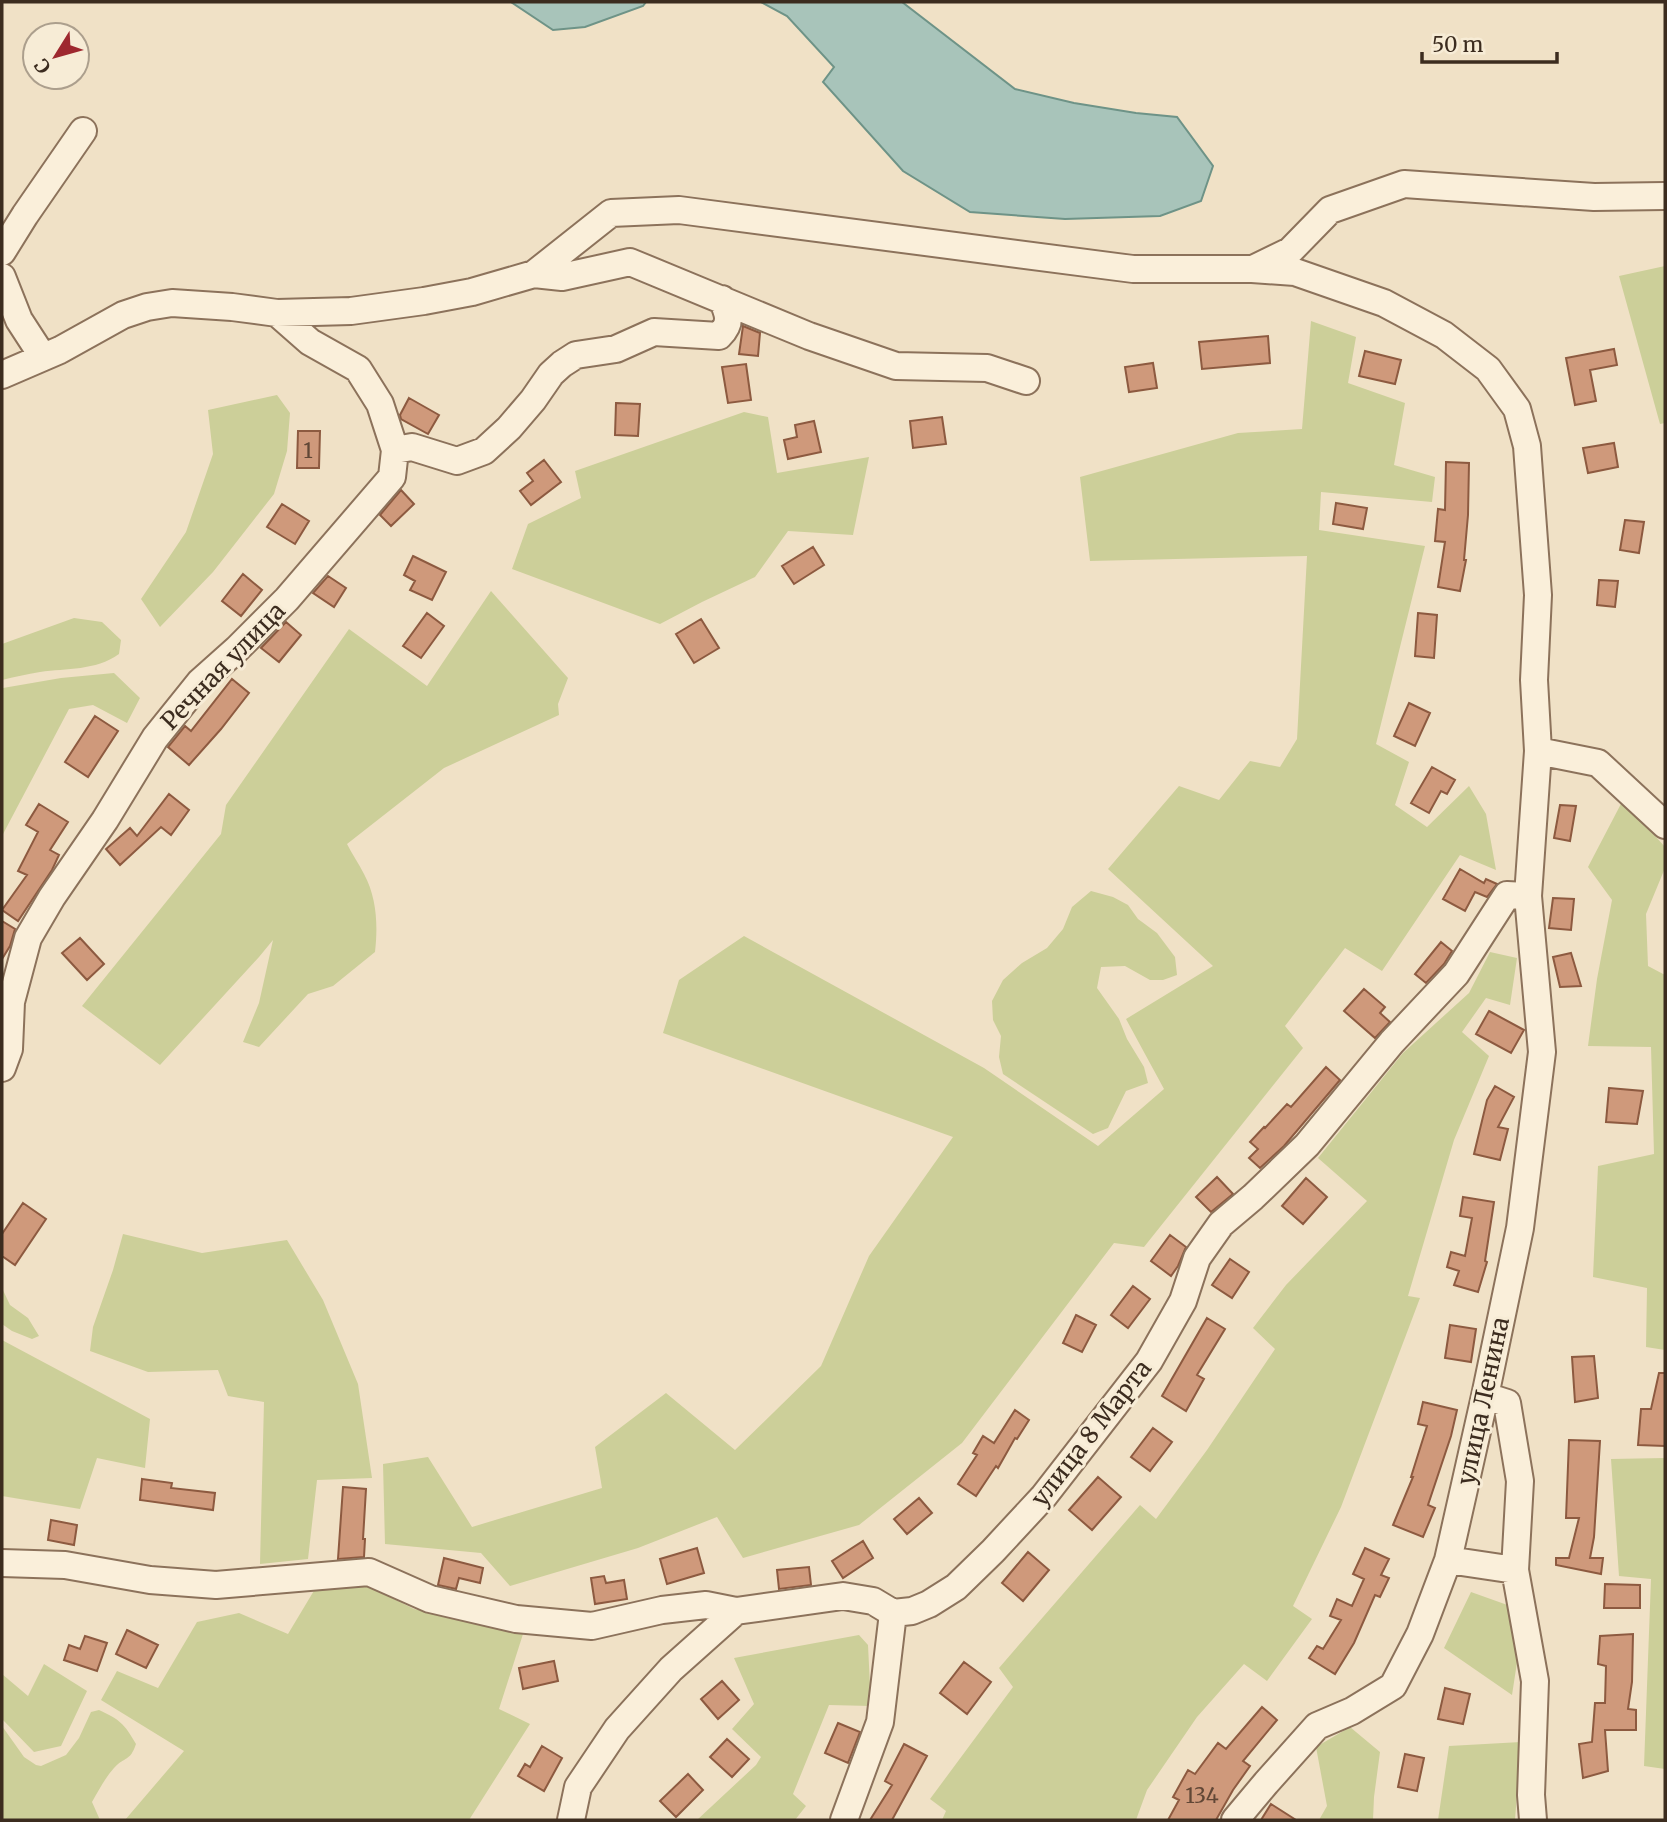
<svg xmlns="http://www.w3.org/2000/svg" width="1667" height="1822" font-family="Merriweather,serif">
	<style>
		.green { fill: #cccf99 }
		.water { fill: #a8c4ba; stroke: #6e9387; stroke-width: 2 }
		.building { fill: #cf997b; stroke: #8d5a40; stroke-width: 2 }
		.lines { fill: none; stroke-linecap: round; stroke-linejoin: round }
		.minor-casing { stroke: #8c725b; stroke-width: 30 }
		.minor { stroke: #faefda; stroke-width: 26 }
		.labels { text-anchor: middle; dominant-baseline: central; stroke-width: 6; stroke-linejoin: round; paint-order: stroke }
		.number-label { font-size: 21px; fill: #614736 }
		.street-label { font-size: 24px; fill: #3c2c1f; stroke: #f7ecd6 }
	</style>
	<rect width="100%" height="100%" fill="#f0e1c6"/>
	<path class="green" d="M 1665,266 L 1665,423 L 1660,424 L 1619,276 Z
		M 1311,321 L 1356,337 L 1348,383 L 1405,403 L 1394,465 L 1435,477 L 1432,502 L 1321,492 L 1319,530 L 1425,546 L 1376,744 L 1409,762 L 1395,805 L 1427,827 L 1469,786 L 1486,814 L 1496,870 L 1460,855 L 1382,971 L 1345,948 L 1285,1026 L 1303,1048 L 1144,1247 L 1114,1243 L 962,1443 L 859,1525 L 743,1558 L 717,1517 L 638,1548 L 510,1586 L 481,1553 L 385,1544 L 383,1464 L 428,1457 L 472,1527 L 602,1488 L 595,1447 L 666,1393 L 735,1450 L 821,1366 L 869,1256 L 953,1137 L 663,1033 L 679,980 L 744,936 L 984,1068 L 1098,1146 L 1164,1089 L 1126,1019 L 1213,966 L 1108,869 L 1179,786 L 1219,800 L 1250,761 L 1280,767 L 1297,739 L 1307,556 L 1090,561 L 1080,477 L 1238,433 L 1302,429 Z
		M 277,395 L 290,413 L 287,451 L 274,494 L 213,572 L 160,627 L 141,599 L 186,532 L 213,454 L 208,410 Z
		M 744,412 L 768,417 L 777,473 L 869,457 L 853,535 L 788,531 L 755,577 L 702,602 L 660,624 L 512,569 L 528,524 L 581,498 L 575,471 Z
		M 491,591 L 568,678 L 558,704 L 559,715 L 444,768 L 347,844 C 352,854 359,864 364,874 C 377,898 378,926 375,952 L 333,986 L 308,994 L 259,1047 L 243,1042 L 259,1003 L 273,940 L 259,957 L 160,1065 L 82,1006 L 221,834 L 226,805 L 349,629 L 427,686 Z
		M 74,618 L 102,622 L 121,640 L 119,654 C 95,671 67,668 40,672 C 27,674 14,677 2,680 L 2,644 Z
		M 114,673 L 140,698 L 127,723 L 93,705 L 69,709 L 2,836 L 3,688 L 61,678 Z
		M 1623,800 L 1665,847 L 1665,868 L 1646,914 L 1648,966 L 1665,975 L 1665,1350 L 1646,1347 L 1647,1288 L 1593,1277 L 1598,1166 L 1654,1154 L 1651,1047 L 1588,1046 L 1597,979 L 1612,900 L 1588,867 Z
		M 1091,891 L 1113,897 L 1128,905 L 1138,919 L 1157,933 L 1175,957 L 1177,975 L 1163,980 L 1150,980 L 1125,966 L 1101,967 L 1097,988 L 1119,1019 L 1127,1039 L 1144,1067 L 1148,1083 L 1126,1091 L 1108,1128 L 1093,1134 L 1003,1074 L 999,1057 L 1001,1036 L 993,1020 L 992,1001 L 1003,980 L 1022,963 L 1047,948 L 1063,929 L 1072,907 Z
		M 1490,952 L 1517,958 L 1510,1005 L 1486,998 L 1462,1032 L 1489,1056 L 1454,1140 L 1408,1296 L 1420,1298 L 1341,1507 L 1293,1606 L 1312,1619 L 1267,1681 L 1244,1664 L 1197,1717 L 1147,1790 L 1136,1820 L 942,1820 L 946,1811 L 930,1799 L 1013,1687 L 999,1668 L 1140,1505 L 1156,1519 L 1207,1450 L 1275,1349 L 1253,1328 L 1286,1285 L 1367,1201 L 1318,1158 L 1403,1053 L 1469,993 Z
		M 123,1234 L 202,1253 L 287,1240 L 323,1300 L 358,1384 L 372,1478 L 317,1480 L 308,1559 L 260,1564 L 264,1402 L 228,1396 L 218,1370 L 148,1372 L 90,1351 L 93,1327 L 113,1270 Z
		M 2,1288 L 10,1305 L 28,1318 L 39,1336 L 32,1339 L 12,1331 L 2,1324 Z
		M 2,1340 L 150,1419 L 145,1468 L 97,1458 L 80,1509 L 2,1496 Z
		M 1665,1458 L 1665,1769 L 1644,1766 L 1651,1579 L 1619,1576 L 1611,1459 Z
		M 318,1584 L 370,1587 L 414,1609 L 486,1624 L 523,1634 L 499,1709 L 530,1724 L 469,1820 L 125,1820 L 184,1751 L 101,1700 L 117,1671 L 158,1688 L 197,1622 L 239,1613 L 288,1634 Z
		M 1471,1592 L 1513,1607 L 1520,1643 L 1512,1695 L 1444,1648 Z
		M 859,1635 L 868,1645 L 871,1706 L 829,1705 L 793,1794 L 806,1806 L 795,1820 L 697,1820 L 756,1765 L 761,1757 L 732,1729 L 754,1704 L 734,1658 Z
		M 44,1664 L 87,1691 L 61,1746 L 34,1752 L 2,1719 L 2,1674 L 28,1696 Z
		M 99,1710 C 120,1720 124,1723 136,1744 C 130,1762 125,1756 114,1768 C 105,1778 99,1790 92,1802 L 100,1820 L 5,1820 L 2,1818 C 2,1806 4,1796 2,1785 L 2,1726 L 24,1757 L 36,1765 L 41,1766 L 66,1755 L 79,1738 L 91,1712 Z
		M 1350,1727 L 1380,1752 L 1374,1797 L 1373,1820 L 1319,1820 L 1327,1806 L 1316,1747 Z
		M 1521,1742 L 1515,1820 L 1438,1820 L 1449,1746 Z"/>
	<path class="water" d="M 511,2 L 646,2 L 643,6 L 585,27 L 553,30 Z
		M 761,2 L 902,2 L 1015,89 L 1074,103 L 1136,113 L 1177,117 L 1213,166 L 1201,201 L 1160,216 L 1065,219 L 970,212 L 903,171 L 823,82 L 834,67 L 787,16 Z"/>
	<path class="building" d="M 743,326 L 760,333 L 758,356 L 739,354 Z
		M 1268,336 L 1270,363 L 1202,369 L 1199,342 Z
		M 1614,349 L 1617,365 L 1590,370 L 1596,401 L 1575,405 L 1566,358 Z
		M 1365,351 L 1401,360 L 1395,384 L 1359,376 Z
		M 1153,363 L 1157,388 L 1129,392 L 1125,367 Z
		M 746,364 L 751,400 L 728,403 L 722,367 Z
		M 409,398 L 439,415 L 428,434 L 401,419 L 400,415 Z
		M 616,403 L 640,404 L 638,436 L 615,435 Z
		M 942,417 L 946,444 L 913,448 L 910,421 Z
		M 814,421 L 821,452 L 788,459 L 784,440 L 797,437 L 795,425 Z
		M 298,431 L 320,431 L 319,468 L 297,468 Z
		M 1614,443 L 1618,467 L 1588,473 L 1583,448 Z
		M 544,460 L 561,482 L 531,505 L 520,491 L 533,481 L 527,473 Z
		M 1446,462 L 1469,463 L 1468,515 L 1464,560 L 1466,560 L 1460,591 L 1438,587 L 1445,542 L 1435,541 L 1438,509 L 1445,510 Z
		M 401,490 L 414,504 L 391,526 L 380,515 Z
		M 1336,503 L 1367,508 L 1363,529 L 1333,524 Z
		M 282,504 L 309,521 L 295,544 L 267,527 Z
		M 1625,520 L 1644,522 L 1639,553 L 1620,550 Z
		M 813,547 L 824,565 L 794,584 L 782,566 Z
		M 413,556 L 446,572 L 432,600 L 410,590 L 415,581 L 404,575 Z
		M 243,574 L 262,590 L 241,616 L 222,601 Z
		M 328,576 L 346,588 L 334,607 L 313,593 Z
		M 1599,580 L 1618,581 L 1615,607 L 1597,605 Z
		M 427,613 L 444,626 L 421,658 L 403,646 Z
		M 1418,613 L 1437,615 L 1434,658 L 1415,656 Z
		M 701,619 L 719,648 L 694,663 L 676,634 Z
		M 286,622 L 301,635 L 279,662 L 261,648 Z
		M 232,679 L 249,693 L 221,729 L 189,765 L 168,747 L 185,726 L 191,731 Z
		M 1409,703 L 1430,713 L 1415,746 L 1394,736 Z
		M 95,716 L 118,731 L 88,777 L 65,762 Z
		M 1432,767 L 1455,780 L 1447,794 L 1441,791 L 1429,813 L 1411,803 Z
		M 169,794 L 189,810 L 171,835 L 161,827 L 120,865 L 106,849 L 130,828 L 137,836 Z
		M 39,804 L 68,822 L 50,850 L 59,855 L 52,870 L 18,921 L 2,910 L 27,875 L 18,871 L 38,832 L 26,825 Z
		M 1560,805 L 1576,806 L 1570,841 L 1554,838 Z
		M 1460,869 L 1484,883 L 1486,879 L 1497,884 L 1487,897 L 1475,892 L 1465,911 L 1443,899 Z
		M 1553,898 L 1574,899 L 1571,930 L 1549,928 Z
		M 2,921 L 15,929 L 10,946 L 2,959 Z
		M 80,938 L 104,964 L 87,980 L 62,953 Z
		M 1441,942 L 1452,951 L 1444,964 L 1426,983 L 1415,974 Z
		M 1571,953 L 1581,986 L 1560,987 L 1553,957 Z
		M 1364,989 L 1385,1007 L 1380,1013 L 1390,1022 L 1375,1038 L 1344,1011 Z
		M 1489,1011 L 1524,1030 L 1511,1053 L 1476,1034 Z
		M 1326,1067 L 1340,1080 L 1284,1146 L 1260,1168 L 1249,1158 L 1258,1149 L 1250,1142 L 1264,1127 L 1265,1128 L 1287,1104 L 1291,1107 Z
		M 1495,1086 L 1514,1097 L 1498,1127 L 1508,1129 L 1500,1160 L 1474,1154 L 1487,1100 Z
		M 1609,1088 L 1643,1091 L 1637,1124 L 1606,1122 Z
		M 1217,1177 L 1233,1194 L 1211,1212 L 1196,1197 Z
		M 1306,1178 L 1327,1197 L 1303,1224 L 1282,1206 Z
		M 1463,1197 L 1494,1202 L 1485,1261 L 1487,1262 L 1478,1292 L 1454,1285 L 1459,1271 L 1447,1267 L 1451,1252 L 1465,1256 L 1472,1218 L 1460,1216 Z
		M 23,1203 L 46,1219 L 15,1265 L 2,1256 L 2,1234 Z
		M 1170,1235 L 1186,1247 L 1178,1266 L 1171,1276 L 1151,1261 Z
		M 1230,1259 L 1249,1272 L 1232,1298 L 1212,1285 Z
		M 1133,1286 L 1150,1299 L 1128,1328 L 1111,1315 Z
		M 1076,1315 L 1096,1325 L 1082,1352 L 1063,1343 Z
		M 1207,1318 L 1225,1329 L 1197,1375 L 1204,1379 L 1186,1411 L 1162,1396 Z
		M 1450,1325 L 1476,1329 L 1471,1362 L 1445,1358 Z
		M 1594,1356 L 1598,1398 L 1575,1402 L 1572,1357 Z
		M 1659,1373 L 1665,1373 L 1665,1446 L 1638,1445 L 1641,1409 L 1651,1409 Z
		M 1423,1402 L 1457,1410 L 1451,1436 L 1428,1505 L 1435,1508 L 1423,1537 L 1393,1525 L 1413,1477 L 1411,1477 L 1427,1426 L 1418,1424 Z
		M 1015,1410 L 1029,1420 L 1017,1439 L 1015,1438 L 998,1468 L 996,1466 L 976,1496 L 958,1484 L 977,1455 L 973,1453 L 983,1436 L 994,1443 Z
		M 1153,1428 L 1172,1442 L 1150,1471 L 1131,1457 Z
		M 1569,1440 L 1600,1441 L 1594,1537 L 1590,1558 L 1603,1558 L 1601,1574 L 1556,1565 L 1556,1558 L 1569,1558 L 1579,1518 L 1566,1518 Z
		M 1098,1477 L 1121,1497 L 1092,1530 L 1069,1510 Z
		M 142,1479 L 172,1483 L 171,1488 L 215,1493 L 213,1510 L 140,1500 Z
		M 343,1487 L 366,1489 L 363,1539 L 365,1539 L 364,1557 L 338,1559 Z
		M 919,1498 L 932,1513 L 907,1534 L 894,1519 Z
		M 51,1520 L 77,1525 L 74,1545 L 48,1540 Z
		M 863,1541 L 873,1558 L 843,1578 L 832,1561 Z
		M 697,1548 L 704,1573 L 667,1584 L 660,1559 Z
		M 1365,1548 L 1389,1559 L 1381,1575 L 1389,1578 L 1380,1597 L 1375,1595 L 1354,1643 L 1335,1674 L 1309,1658 L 1317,1646 L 1323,1649 L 1341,1620 L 1330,1616 L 1337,1599 L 1352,1606 L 1364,1579 L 1353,1574 Z
		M 1028,1552 L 1049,1570 L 1023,1601 L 1002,1583 Z
		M 444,1558 L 483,1568 L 480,1583 L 459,1578 L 456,1589 L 438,1585 Z
		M 809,1567 L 811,1585 L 779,1589 L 777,1570 Z
		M 604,1576 L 606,1583 L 624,1580 L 627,1599 L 595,1604 L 591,1578 Z
		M 1605,1584 L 1640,1585 L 1640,1608 L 1604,1608 Z
		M 127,1630 L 158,1645 L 146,1668 L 116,1654 Z
		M 1633,1634 L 1632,1682 L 1628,1709 L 1636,1710 L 1636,1730 L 1605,1730 L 1608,1771 L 1583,1778 L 1579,1744 L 1592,1742 L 1595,1703 L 1605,1703 L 1606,1666 L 1598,1664 L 1600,1636 Z
		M 85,1636 L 107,1643 L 97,1671 L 64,1660 L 69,1645 L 80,1649 Z
		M 554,1661 L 558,1681 L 523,1689 L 519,1668 Z
		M 964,1662 L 991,1682 L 967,1714 L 940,1693 Z
		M 722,1681 L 739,1700 L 718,1719 L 701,1699 Z
		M 1445,1688 L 1470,1694 L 1463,1724 L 1438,1719 Z
		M 1262,1707 L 1277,1720 L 1243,1761 L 1250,1766 L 1233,1790 L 1216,1820 L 1168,1820 L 1179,1800 L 1173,1797 L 1188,1770 L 1195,1774 L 1218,1743 L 1226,1749 Z
		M 838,1723 L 860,1732 L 848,1763 L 825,1753 Z
		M 727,1739 L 749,1759 L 732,1777 L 710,1757 Z
		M 904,1744 L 927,1756 L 892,1820 L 870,1820 L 892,1785 L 885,1781 Z
		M 542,1746 L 562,1758 L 544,1791 L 518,1776 L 525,1764 L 530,1767 Z
		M 1405,1754 L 1424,1758 L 1417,1791 L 1398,1787 Z
		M 688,1774 L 703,1790 L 676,1817 L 660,1801 Z
		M 1271,1804 L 1296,1820 L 1261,1820 Z"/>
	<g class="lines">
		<defs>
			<path id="minor" d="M 2,252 L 25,215 L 83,131
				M 1255,268 L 1290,251 L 1330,210 L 1404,184 L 1594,197 L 1665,196
				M 534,274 L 562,277 L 630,262 L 809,336 L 896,366 L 987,368 L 1026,381
				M 2,277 L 19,320 L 43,357
				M 2,375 L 60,350 L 123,315 L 147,307 L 172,303 L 232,307 L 277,313 L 351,311 L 424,301 L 472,292 L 534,274 L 611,213 L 679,210 L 1133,269 L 1252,269 L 1295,272 L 1384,303 L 1444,335 L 1488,369 L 1517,409 L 1527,446 L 1538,595 L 1534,680 L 1538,751 L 1528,896 L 1542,1052 L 1520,1228 L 1485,1396 L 1448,1560 L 1420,1634 L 1393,1686 L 1352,1711 L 1317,1726 L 1266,1783 L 1235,1820
				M 395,450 L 412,447 L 457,461 L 484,451 L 509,428 L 533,400 L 551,374 L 562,364 L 576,355 L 616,349 L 654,332 L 719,336 C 732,323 729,315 722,299
				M 1538,751 L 1598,763 L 1665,825
				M 2,1068 L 9,1049 L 11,1002 L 28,938 L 52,897 L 105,820 L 155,738 L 200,682 L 237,649 L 287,599 L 392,477 L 395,450 L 380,404 L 358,369 L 310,342 L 277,313
				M 1485,1396 L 1507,1403 L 1520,1481 L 1515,1570 L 1535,1681 L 1531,1795 L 1533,1820
				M 1448,1560 L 1515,1570
				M 2,1563 L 65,1565 L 150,1580 L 216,1585 L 369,1572 L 430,1599 L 516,1619 L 592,1626 L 662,1610 L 706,1605 L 736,1611
				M 571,1820 L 578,1787 L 617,1729 L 671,1669 L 736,1611 L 843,1596 L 873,1601 L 893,1613 L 912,1611 L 929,1604 L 956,1587 L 993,1551 L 1044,1496 L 1149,1361 L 1183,1301 L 1197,1258 L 1221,1224 L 1253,1197 L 1307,1145 L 1392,1042 L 1456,974 L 1507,895 L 1528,896
				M 844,1820 L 880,1722 L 893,1613"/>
		</defs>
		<use href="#minor" class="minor-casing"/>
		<use href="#minor" class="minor"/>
	</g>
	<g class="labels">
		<g class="number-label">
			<text x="308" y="450">1</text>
			<text x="1202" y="1795">134</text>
		</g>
		<g class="street-label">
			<text transform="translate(223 666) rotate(-46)">Речная улица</text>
			<text transform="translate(1483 1401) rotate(-78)">улица Ленина</text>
			<text transform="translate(1091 1433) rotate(-52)">улица 8 Марта</text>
		</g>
	</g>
	<rect width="1667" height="1822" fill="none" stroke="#3c2c1f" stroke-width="7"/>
	<g transform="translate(56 56) rotate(233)"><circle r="33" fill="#f7ecd6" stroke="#ac9f8d" stroke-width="2"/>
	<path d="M0-5L12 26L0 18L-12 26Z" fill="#9e282f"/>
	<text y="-10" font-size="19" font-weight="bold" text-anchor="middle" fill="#3c2c1f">С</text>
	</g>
	<path d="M1422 52v10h135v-10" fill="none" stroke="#3c2c1f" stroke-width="3.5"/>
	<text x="1432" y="52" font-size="21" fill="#3c2c1f" stroke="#f7ecd6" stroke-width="5" paint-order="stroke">50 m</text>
</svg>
